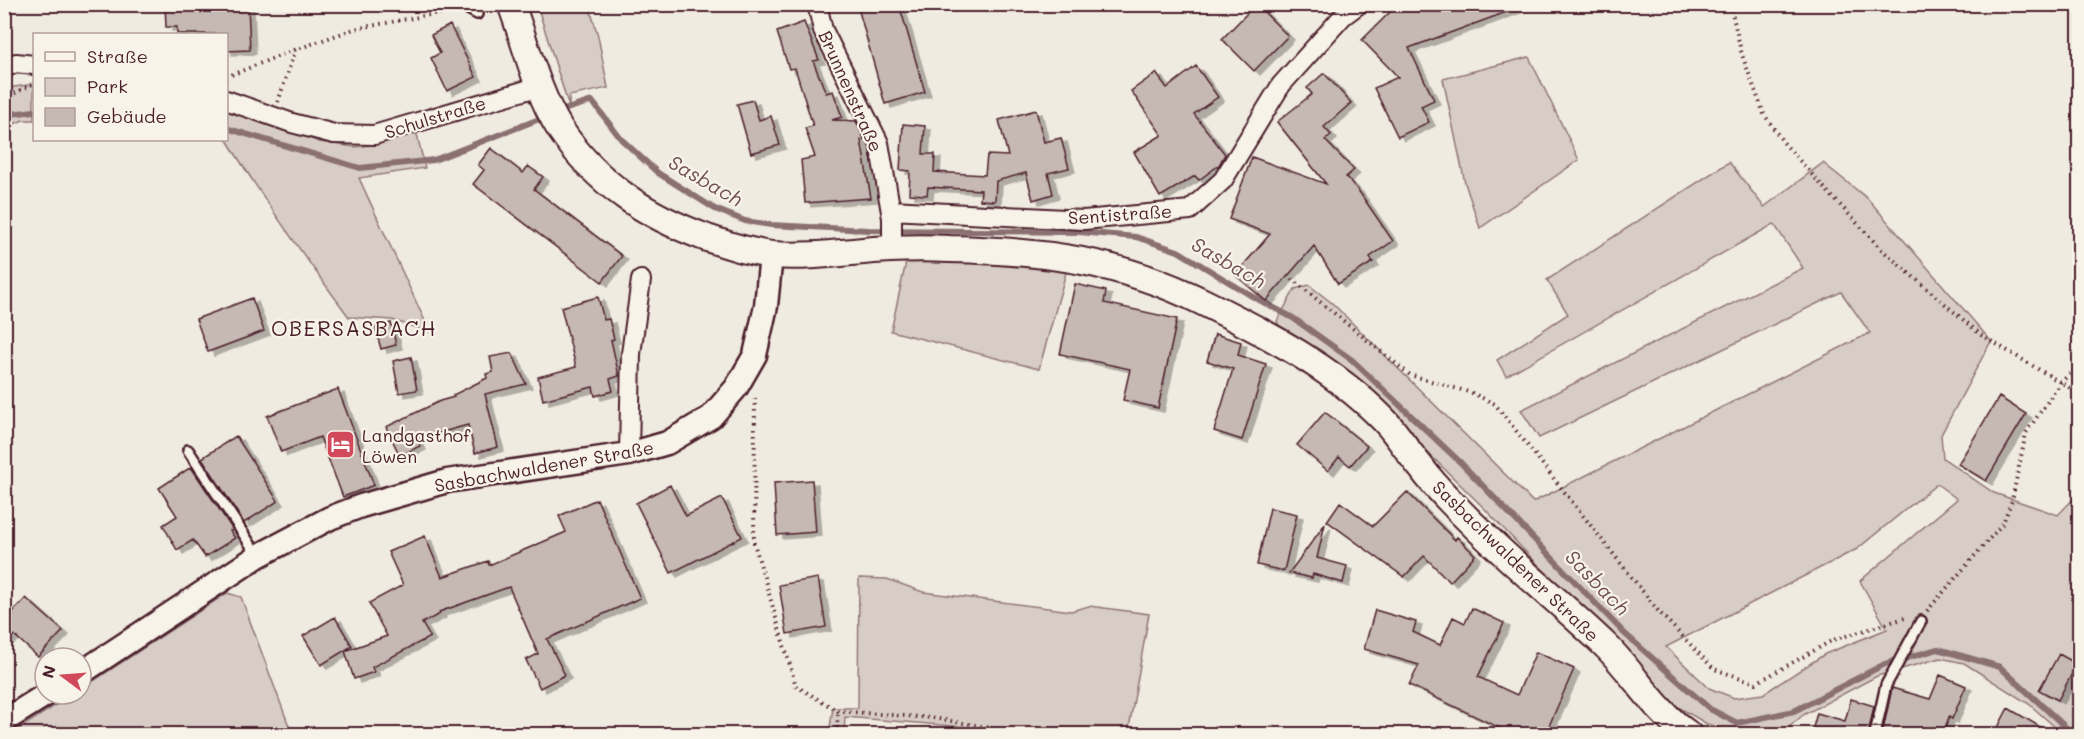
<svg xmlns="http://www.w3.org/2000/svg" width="2084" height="739" font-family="Mali,sans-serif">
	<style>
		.green { fill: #d8cdc6; stroke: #917678; stroke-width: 1.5; fill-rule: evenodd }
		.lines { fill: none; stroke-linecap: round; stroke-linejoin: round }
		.stream { stroke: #8b6f72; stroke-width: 6 }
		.building { fill: #c6b8b3; stroke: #4a1f2b; stroke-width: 1.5; filter: url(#shadow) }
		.service-casing { stroke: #4a1f2b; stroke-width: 14 }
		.minor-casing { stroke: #4a1f2b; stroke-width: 22 }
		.tertiary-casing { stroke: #4a1f2b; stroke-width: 27 }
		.secondary-casing { stroke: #4a1f2b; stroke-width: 30 }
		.path { stroke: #4a1f2b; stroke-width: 4; stroke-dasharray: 1.5 4.5; stroke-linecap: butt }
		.service { stroke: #f7f3e8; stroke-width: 9 }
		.minor { stroke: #f7f3e8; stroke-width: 18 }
		.tertiary { stroke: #f7f3e8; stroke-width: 22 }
		.secondary { stroke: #f7f3e8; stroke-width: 26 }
		.labels { text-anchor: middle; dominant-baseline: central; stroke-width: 4.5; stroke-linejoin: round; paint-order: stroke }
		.street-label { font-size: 18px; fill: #4a1f2b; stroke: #f7f3e8 }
		.poi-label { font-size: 18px; fill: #4a1f2b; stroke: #f7f3e8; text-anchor: start }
		.water-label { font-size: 20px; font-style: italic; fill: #704e55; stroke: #f7f3e8 }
		.quarter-label { font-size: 21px; letter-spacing: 1.5px; fill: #4a1f2b; stroke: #f7f3e8 }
	</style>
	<defs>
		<filter id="shadow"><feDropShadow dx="6" dy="4" stdDeviation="0" flood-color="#0004"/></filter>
	</defs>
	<rect width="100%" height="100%" fill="#f0ebe0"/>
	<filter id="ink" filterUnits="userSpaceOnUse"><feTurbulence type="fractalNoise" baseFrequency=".0167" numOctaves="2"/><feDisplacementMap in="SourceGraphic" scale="12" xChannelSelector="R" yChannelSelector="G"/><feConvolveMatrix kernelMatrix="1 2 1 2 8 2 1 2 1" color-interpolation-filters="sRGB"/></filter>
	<g filter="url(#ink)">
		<path class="green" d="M 537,5 L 589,5 L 598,36 L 608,88 L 569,96 L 569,107 Z
			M 1529,57 L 1579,160 L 1480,228 L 1465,183 L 1443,79 Z
			M 34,84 L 34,120 L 23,120 L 5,128 L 5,91 L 14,87 Z
			M 227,111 L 271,123 L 319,142 L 355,147 L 379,144 L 416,130 L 425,168 L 359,178 L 430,332 L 392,320 L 349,317 C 306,259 264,201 227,140 L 225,140 L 226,140 Z
			M 1729,162 L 1764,207 L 1823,163 L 1868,199 L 1991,341 L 1941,435 L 1943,458 L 1994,493 L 2058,515 L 2079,493 L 2079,734 L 2063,734 L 2029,704 L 1964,663 L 1940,658 L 1877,676 L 1803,715 L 1781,734 L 1734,734 L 1707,724 L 1668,701 L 1482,506 L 1355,381 L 1280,329 L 1277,321 L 1295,289 L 1309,285 L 1332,303 L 1533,502 L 1870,333 L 1841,292 L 1539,438 L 1521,410 L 1803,268 L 1774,224 L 1506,376 L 1497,360 L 1568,314 L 1547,280 ZM 1937,484 L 1957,499 L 1860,581 L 1887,629 L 1825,654 L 1763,694 L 1734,698 L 1709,688 L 1666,647 L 1857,549 Z
			M 906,262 L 952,262 L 1067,269 L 1039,369 L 891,331 Z
			M 859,578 L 887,579 L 923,592 L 1071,611 L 1089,606 L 1149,614 L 1128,734 L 1005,734 L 978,728 L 845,717 L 844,734 L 829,734 L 833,708 L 858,708 Z
			M 227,593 L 241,597 L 292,734 L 11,734 L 73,694 L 81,694 L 81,689 Z"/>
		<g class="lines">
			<path class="stream" d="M 557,112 L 592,101 L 621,139 L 658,173 L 715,209 L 745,221 L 771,225 L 868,230 L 1079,232 L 1136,237 L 1178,251 L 1250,295 L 1293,318 L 1352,360 L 1461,463 L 1624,633 L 1710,709 L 1737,723 L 1794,711 L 1885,664 L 1938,649 L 2000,667 L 2073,734
				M 4,115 L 34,111
				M 226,128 L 360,168 L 434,160 L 547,116"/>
		</g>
		<path class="building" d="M 165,4 L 248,4 L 250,50 L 226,51 L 226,34 L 177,34 L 177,27 L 166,27 Z
			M 857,4 L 899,4 L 925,92 L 885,104 Z
			M 1256,4 L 1288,36 L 1254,71 L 1222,39 Z
			M 1398,4 L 1523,4 L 1523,6 L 1409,48 L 1434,100 L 1421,106 L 1429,122 L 1398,137 L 1374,88 L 1398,77 L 1362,40 Z
			M 804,22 L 819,60 L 813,61 L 826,93 L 833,91 L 842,117 L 832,120 L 856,121 L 864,139 L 861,140 L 871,198 L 805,203 L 801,160 L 815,157 L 805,128 L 813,126 L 795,68 L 789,69 L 777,32 Z
			M 450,25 L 476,77 L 447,91 L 431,58 L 440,53 L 431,35 Z
			M 1196,66 L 1218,97 L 1194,114 L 1225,154 L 1219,165 L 1199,180 L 1195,176 L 1160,197 L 1134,152 L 1162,135 L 1131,91 L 1156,73 L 1167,88 Z
			M 1324,73 L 1351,103 L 1324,127 L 1331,135 L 1325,140 L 1354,170 L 1346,177 L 1358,190 L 1393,241 L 1370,257 L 1373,262 L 1338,284 L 1314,246 L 1266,301 L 1235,275 L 1270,234 L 1229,219 L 1252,157 L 1326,184 L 1277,122 L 1312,94 L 1307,88 Z
			M 753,100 L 759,120 L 771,116 L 780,145 L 751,153 L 737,104 Z
			M 1036,110 L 1044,142 L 1061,138 L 1069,168 L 1048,173 L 1053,194 L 1033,200 L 1026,173 L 996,181 L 995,201 L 980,200 L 981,190 L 928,187 L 927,195 L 909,194 L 910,171 L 900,170 L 903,124 L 925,126 L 923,154 L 935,154 L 934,172 L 985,175 L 987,155 L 1008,156 L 999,120 Z
			M 491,148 L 523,173 L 528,166 L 543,177 L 534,189 L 622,256 L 602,282 L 473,184 L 484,170 L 478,165 Z
			M 1075,284 L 1106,291 L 1104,303 L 1177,319 L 1158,408 L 1123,400 L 1130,369 L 1060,354 Z
			M 598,297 L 604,320 L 609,319 L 614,339 L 611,340 L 619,376 L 610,379 L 613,391 L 595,396 L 593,387 L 543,400 L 538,377 L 576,367 L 561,307 Z
			M 252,298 L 264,331 L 208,352 L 196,319 Z
			M 391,323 L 396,345 L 381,349 L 375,327 Z
			M 1215,334 L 1241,342 L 1238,355 L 1266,364 L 1242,440 L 1214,431 L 1233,369 L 1207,361 Z
			M 512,353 L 526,384 L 485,394 L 498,447 L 475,453 L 468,425 L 417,439 L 420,446 L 400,456 L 386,427 L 440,401 L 454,397 L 453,395 L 487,378 L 486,374 L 493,372 L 490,357 Z
			M 411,357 L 417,390 L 399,393 L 393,361 Z
			M 338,389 L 374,485 L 343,497 L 320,437 L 281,452 L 267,416 Z
			M 1999,397 L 2026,414 L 1986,481 L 1958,464 Z
			M 1325,412 L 1367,446 L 1350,466 L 1339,457 L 1328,471 L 1297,445 Z
			M 236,436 L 278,501 L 244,523 L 202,458 Z
			M 191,467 L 233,530 L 230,531 L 235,538 L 205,557 L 193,540 L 177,550 L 163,525 L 177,516 L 159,488 Z
			M 812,480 L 816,532 L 777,535 L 774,483 Z
			M 670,485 L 686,516 L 722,498 L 742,537 L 671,573 L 636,503 Z
			M 1407,492 L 1455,540 L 1457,537 L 1475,555 L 1450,582 L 1424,556 L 1404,577 L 1327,521 L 1340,502 L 1373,526 Z
			M 597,499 L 640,598 L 547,639 L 565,675 L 540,688 L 526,660 L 538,654 L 509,587 L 439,612 L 440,614 L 422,623 L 430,637 L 372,667 L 374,672 L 354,679 L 345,651 L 387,636 L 369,603 L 403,585 L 388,552 L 425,536 L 442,577 L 488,561 L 489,565 L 566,532 L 559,516 Z
			M 1270,508 L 1297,514 L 1284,571 L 1257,565 Z
			M 1325,524 L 1317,558 L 1347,566 L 1343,583 L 1313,574 L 1312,578 L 1289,573 Z
			M 818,578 L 826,627 L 787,634 L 779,585 Z
			M 26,598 L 63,631 L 38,657 L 14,635 L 4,643 L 4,621 Z
			M 1472,608 L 1504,623 L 1478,677 L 1517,695 L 1536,652 L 1574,669 L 1545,735 L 1499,735 L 1502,729 L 1409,685 L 1419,665 L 1364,649 L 1375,610 L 1416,622 L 1413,632 L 1440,645 L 1453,617 L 1465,623 Z
			M 335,617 L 352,646 L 321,665 L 303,636 Z
			M 2059,654 L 2077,664 L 2058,700 L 2039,690 Z
			M 1940,675 L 1966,686 L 1952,719 L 1949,717 L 1943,735 L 1882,735 L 1892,688 L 1930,699 Z
			M 1851,699 L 1874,706 L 1868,735 L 1811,735 L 1817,713 L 1845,721 Z
			M 2008,708 L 2054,735 L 1994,735 Z"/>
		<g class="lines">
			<defs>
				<path id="service" d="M 459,4 L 477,14
					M 188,450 L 258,556
					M 1875,734 L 1886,685 L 1921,621"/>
				<path id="minor" d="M 817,4 L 823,30 L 879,143 L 892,218 L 892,249
					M 4,68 L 16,63 L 34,65
					M 226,100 L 292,123 L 334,134 L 374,135 L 540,86
					M 891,210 L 1084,220 L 1190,210 L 1223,180 L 1281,85 L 1343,16 L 1359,4
					M 629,454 L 631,354 L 641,280"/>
				<path id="tertiary" d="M 81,673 L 258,556 L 330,518 L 361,506 L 447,481 L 629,454 L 667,443 L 711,417 L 736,388 L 755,355 L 766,306 L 771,255
					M 4,721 L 47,694"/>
				<path id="secondary" d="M 511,4 C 526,44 537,93 560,129 C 597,184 645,215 707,238 C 728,245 749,252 772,255 C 811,258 851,251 890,249 C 910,248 930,248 950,249 C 1043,251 1118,260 1203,302 C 1266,333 1333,368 1383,419 C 1397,433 1407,451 1420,466 C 1430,480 1442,493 1454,505 C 1502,556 1557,599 1607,647 C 1635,675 1655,711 1688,734"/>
			</defs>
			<use href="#service" class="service-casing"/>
			<use href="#minor" class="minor-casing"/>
			<use href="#tertiary" class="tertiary-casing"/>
			<use href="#secondary" class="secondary-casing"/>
			<path class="path" d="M 1730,4 L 1742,55 L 1764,114 L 1783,142 L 1816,179 L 1881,249 L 1981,335 L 2080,394
				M 226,77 L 294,50
				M 4,99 L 34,83
				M 278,102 L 295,50 L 354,29 L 450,11
				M 1292,279 L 1410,375 L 1472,393 L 1495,404 L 1659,612 L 1714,669 L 1756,683 L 1833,640 L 1908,617
				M 755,398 L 754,543 L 796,686 L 838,711 L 933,718 L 980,726 L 1013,734
				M 1927,611 L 2003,523 L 2012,500 L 2026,433 L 2061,382 L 2080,365
				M 837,734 L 838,711"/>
			<use href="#service" class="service"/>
			<use href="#minor" class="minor"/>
			<use href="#tertiary" class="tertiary"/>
			<use href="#secondary" class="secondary"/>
		</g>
	</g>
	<defs>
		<symbol id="hotel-square" viewBox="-11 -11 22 22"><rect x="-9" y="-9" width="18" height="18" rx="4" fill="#d1495b" stroke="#f7f3e8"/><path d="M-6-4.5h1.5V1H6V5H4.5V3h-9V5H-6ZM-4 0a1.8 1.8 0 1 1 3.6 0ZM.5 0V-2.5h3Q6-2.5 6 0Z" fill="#fff"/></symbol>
	</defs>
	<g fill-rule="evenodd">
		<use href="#hotel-square" x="324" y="428" width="33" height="33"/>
	</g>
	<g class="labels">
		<g class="street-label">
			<text transform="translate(851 91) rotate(66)">Brunnenstraße</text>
			<text transform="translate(435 117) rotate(-17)">Schulstraße</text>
			<text transform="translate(1120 214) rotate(-4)">Sentistraße</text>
			<text transform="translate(544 466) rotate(-10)">Sasbachwaldener Straße</text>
			<text transform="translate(1516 561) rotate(44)">Sasbachwaldener Straße</text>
		</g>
		<g class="poi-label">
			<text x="362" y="435">Landgasthof<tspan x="362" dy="21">Löwen</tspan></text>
		</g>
		<g class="water-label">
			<text transform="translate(706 180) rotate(30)">Sasbach</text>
			<text transform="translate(1229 262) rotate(30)">Sasbach</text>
			<text transform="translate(1598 582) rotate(46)">Sasbach</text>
		</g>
		<g class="quarter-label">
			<text x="354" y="327">OBERSASBACH</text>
		</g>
	</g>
	<rect width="2084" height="739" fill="none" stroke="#f7f3e8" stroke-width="24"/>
	<rect x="12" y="12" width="2060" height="715" fill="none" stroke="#4a1f2b" stroke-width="2" filter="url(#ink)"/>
	<rect x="33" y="33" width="195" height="108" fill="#f7f3e8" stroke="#b29e9c" stroke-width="1.5"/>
	<rect x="45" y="52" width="30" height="9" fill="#f7f3e8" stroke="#b29e9c" stroke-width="1.5"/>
	<text x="87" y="63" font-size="18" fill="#4a1f2b">Straße</text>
	<rect x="45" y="78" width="30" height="18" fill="#d8cdc6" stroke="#b29e9c" stroke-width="1.5"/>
	<text x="87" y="93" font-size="18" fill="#4a1f2b">Park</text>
	<rect x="45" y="108" width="30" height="18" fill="#c6b8b3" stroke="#b29e9c" stroke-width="1.5"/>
	<text x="87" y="123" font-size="18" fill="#4a1f2b">Gebäude</text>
	<g transform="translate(63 676) rotate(286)"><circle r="28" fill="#f7f3e8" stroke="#b29e9c" stroke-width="1.5"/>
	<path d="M0-4.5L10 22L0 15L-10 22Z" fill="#d1495b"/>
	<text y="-9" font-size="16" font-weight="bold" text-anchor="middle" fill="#4a1f2b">N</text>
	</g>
</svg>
